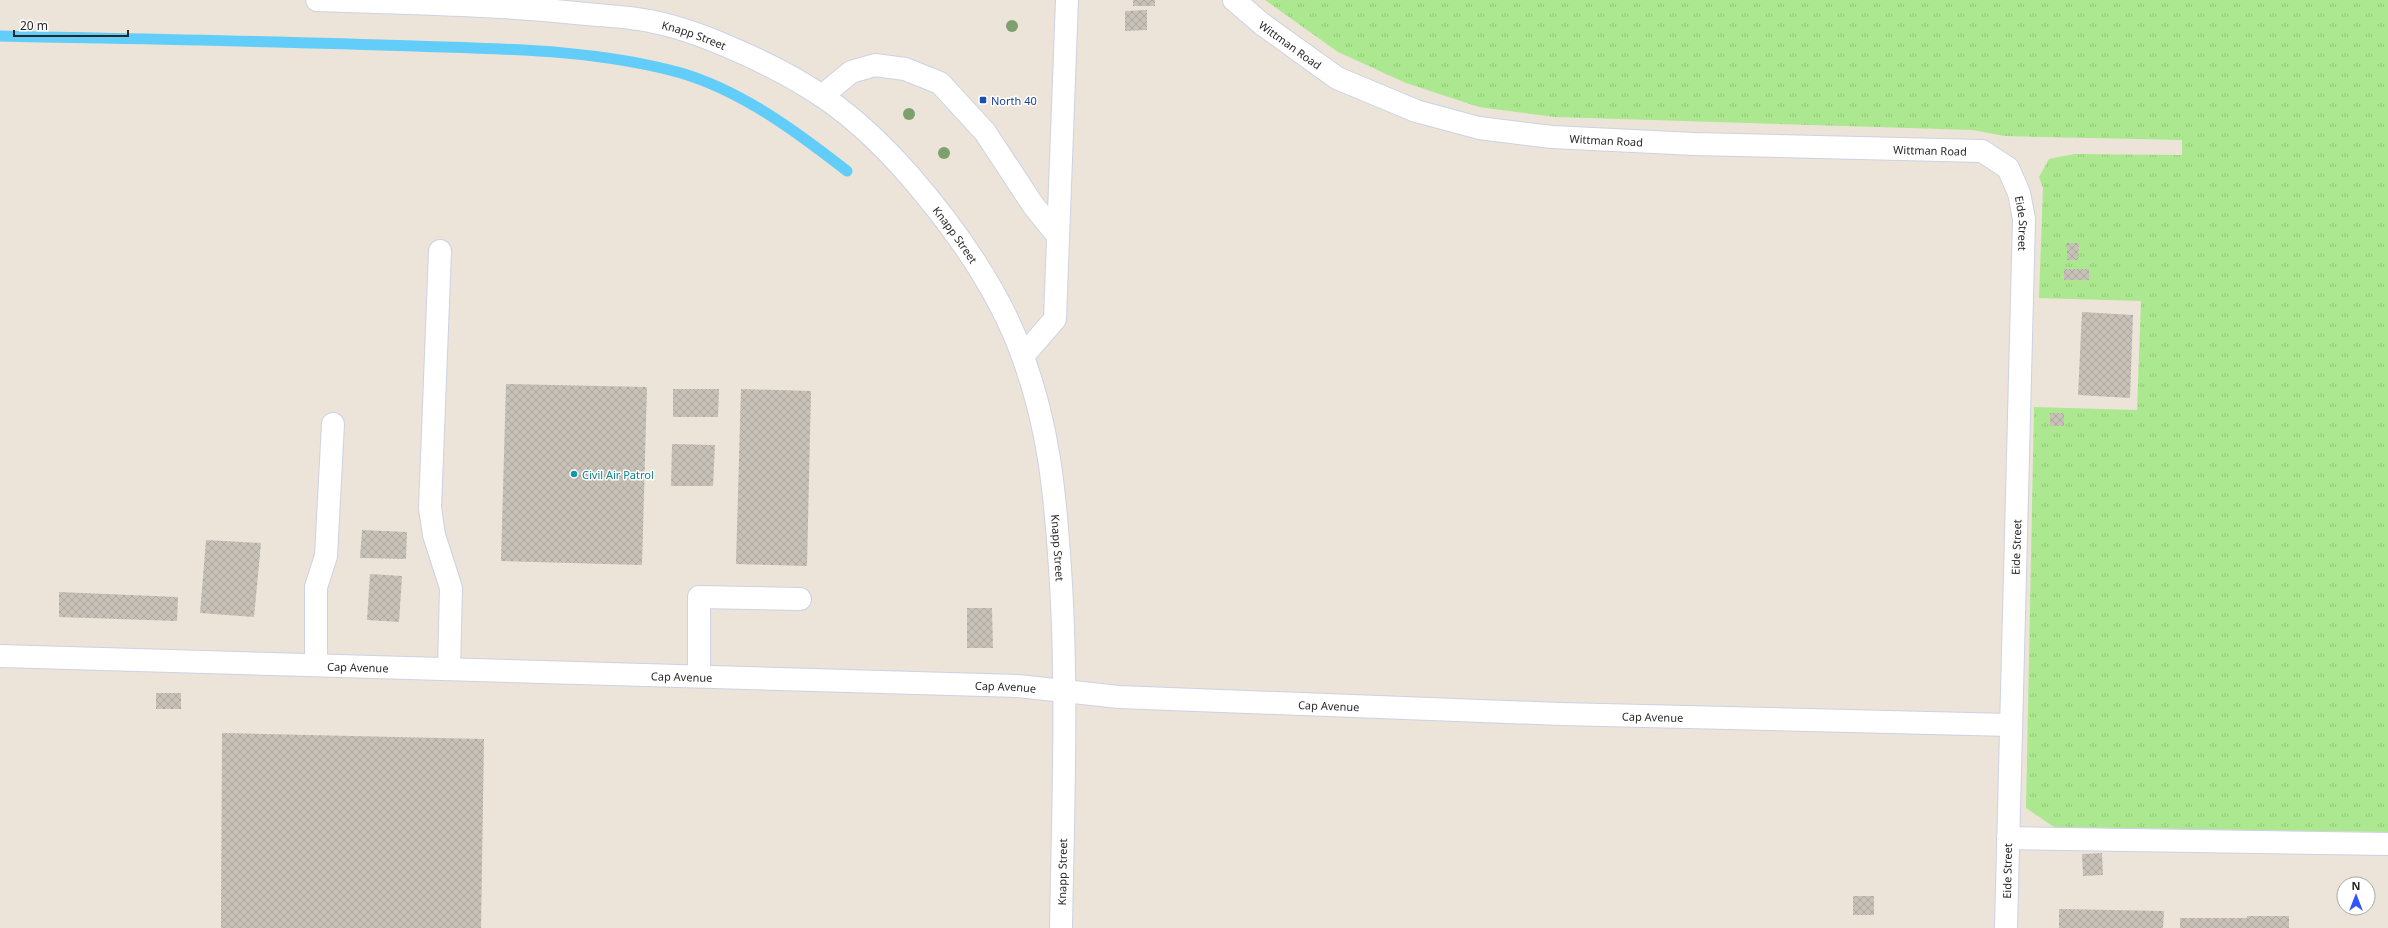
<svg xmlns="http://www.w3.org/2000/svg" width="2388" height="928" font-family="'Noto Sans',sans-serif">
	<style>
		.grass { fill: url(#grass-tufts) }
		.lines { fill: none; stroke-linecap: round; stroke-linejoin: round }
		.stream { stroke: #61cdf8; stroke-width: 11 }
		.building { fill: url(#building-cross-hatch) }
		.minor-casing { stroke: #cdd1e3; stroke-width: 24 }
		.minor { stroke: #fff; stroke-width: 22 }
		.tree { fill: #7ea06c }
		.transit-dot { fill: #1a4fb4; stroke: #fff; stroke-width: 1.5 }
		.culture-dot { fill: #0f9aa8; stroke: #fff; stroke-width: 1.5 }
		.labels { text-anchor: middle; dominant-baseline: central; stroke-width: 3; stroke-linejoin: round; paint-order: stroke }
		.street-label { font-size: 11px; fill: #282828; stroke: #fff }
		.transit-label { font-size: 11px; fill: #164399; stroke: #fff; text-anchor: start }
		.culture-label { font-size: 11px; fill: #0d838f; stroke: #fff; text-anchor: start }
	</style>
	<defs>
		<pattern id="grass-tufts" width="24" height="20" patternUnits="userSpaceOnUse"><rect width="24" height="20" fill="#ace88f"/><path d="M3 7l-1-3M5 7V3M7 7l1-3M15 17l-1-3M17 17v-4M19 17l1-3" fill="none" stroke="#94c77b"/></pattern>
		<pattern id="building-cross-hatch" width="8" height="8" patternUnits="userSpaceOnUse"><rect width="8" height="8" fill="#c7c1b8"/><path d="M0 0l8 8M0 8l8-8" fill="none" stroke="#aba69e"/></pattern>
	</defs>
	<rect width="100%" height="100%" fill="#ece4d8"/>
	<path class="grass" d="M 1265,0 L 2388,0 L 2388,832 L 2054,827 L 2026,808 L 2034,407 L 2137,410 L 2141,301 L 2039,298 L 2043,188 L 2039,177 L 2049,159 L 2074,154 L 2182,155 L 2182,140 L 2004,136 L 1973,130 L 1555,117 L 1479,107 L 1406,83 L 1338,52 Z"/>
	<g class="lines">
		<path class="stream" d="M 0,36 C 138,39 276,41 414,46 C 503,49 594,49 681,73 C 742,91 797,132 847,171"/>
	</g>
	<path class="building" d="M 1133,0 L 1155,0 L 1155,6 L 1133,6 Z
		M 1147,10 L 1147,30 L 1125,31 L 1125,11 Z
		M 2067,243 L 2079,243 L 2078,260 L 2067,260 Z
		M 2064,269 L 2089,269 L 2089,280 L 2064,280 Z
		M 2082,312 L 2133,315 L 2130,398 L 2078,395 Z
		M 506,384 L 647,387 L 642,565 L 501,561 Z
		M 673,389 L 719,389 L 718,417 L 673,417 Z
		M 741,389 L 811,391 L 807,566 L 736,564 Z
		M 2050,413 L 2064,413 L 2064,426 L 2050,426 Z
		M 672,444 L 715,445 L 713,486 L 671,486 Z
		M 362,530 L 407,532 L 406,559 L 360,558 Z
		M 206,540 L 261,543 L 254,617 L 200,613 Z
		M 370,574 L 402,576 L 399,622 L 367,620 Z
		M 59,592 L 178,597 L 177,621 L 59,617 Z
		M 967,608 L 992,608 L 993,648 L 967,648 Z
		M 156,693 L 181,693 L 181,709 L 156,709 Z
		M 222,733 L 484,739 L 481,928 L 221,928 Z
		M 2102,853 L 2103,875 L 2083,876 L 2082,854 Z
		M 1853,896 L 1874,896 L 1874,915 L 1853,915 Z
		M 2059,909 L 2164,911 L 2163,928 L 2059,928 Z
		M 2247,916 L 2289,916 L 2289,928 L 2180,928 L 2180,918 L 2247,918 Z"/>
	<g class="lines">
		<defs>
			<g id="minor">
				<path id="s1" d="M 317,0 C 403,3 489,4 576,13 C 601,16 629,16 654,22 C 679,27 706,37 729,47 C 805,79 854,112 909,175 C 955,228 999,289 1023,357 C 1049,428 1055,493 1060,568 C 1068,688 1063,808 1061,928"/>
				<path id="s2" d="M 1234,0 L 1262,24 L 1337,78 L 1416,111 L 1479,128 L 1552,137 L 1694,144 L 1982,151 L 2008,168 L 2019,193 L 2024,219 L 2006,928"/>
				<path d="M 823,95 L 851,72 L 875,65 L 905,69 L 940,83 L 985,132 L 1033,205 L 1058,236"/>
				<path d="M 440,251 L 430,508 L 434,535 L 451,588 L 449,669"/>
				<path d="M 1023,356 L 1055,319 L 1067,0"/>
				<path id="s3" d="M 0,656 L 1018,686 L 1119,697 L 1561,714 L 2010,725"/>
				<path d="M 316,664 L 316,587 L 326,556 L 333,424"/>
				<path d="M 699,676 L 699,597 L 800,599"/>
				<path d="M 2008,838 L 2388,844"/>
			</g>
		</defs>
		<use href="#minor" class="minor-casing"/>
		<use href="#minor" class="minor"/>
	</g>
	<g class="tree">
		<circle cx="1012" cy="26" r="6"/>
		<circle cx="909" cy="114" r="6"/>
		<circle cx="944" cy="153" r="6"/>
	</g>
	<rect class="transit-dot" x="979" y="96" width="8" height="8" rx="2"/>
	<circle class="culture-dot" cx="574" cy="474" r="4"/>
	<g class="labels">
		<g class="street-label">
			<text stroke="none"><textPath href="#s1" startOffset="380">Knapp Street</textPath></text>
			<text stroke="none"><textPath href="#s2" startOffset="72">Wittman Road</textPath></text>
			<text stroke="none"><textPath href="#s2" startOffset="408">Wittman Road</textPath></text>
			<text stroke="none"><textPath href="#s2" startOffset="732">Wittman Road</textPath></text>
			<text stroke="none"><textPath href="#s2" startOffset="873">Eide Street</textPath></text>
			<text stroke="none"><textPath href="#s1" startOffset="716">Knapp Street</textPath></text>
			<text transform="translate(2016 547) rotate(-88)">Eide Street</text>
			<text stroke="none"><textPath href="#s1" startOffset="1051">Knapp Street</textPath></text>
			<text stroke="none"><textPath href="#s3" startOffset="358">Cap Avenue</textPath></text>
			<text stroke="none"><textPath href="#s3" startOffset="682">Cap Avenue</textPath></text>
			<text stroke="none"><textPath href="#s3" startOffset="1006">Cap Avenue</textPath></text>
			<text stroke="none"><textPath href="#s3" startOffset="1330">Cap Avenue</textPath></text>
			<text stroke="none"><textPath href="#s3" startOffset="1654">Cap Avenue</textPath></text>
			<text transform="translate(2007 871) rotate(-89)">Eide Street</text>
			<text transform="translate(1062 872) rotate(-89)">Knapp Street</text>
		</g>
		<g class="transit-label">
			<text x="991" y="100">North 40</text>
		</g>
		<g class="culture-label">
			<text x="582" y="474">Civil Air Patrol</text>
		</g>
	</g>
	<g transform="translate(2356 896)"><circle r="19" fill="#ffffff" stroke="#a9a9a9"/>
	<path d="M0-3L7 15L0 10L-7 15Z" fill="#3255ff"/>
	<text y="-6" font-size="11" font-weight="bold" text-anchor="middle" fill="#282828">N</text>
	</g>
	<path d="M14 30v6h114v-6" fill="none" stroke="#282828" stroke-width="2"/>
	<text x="20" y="30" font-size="12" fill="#282828" stroke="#ffffff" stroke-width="3" paint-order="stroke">20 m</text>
</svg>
